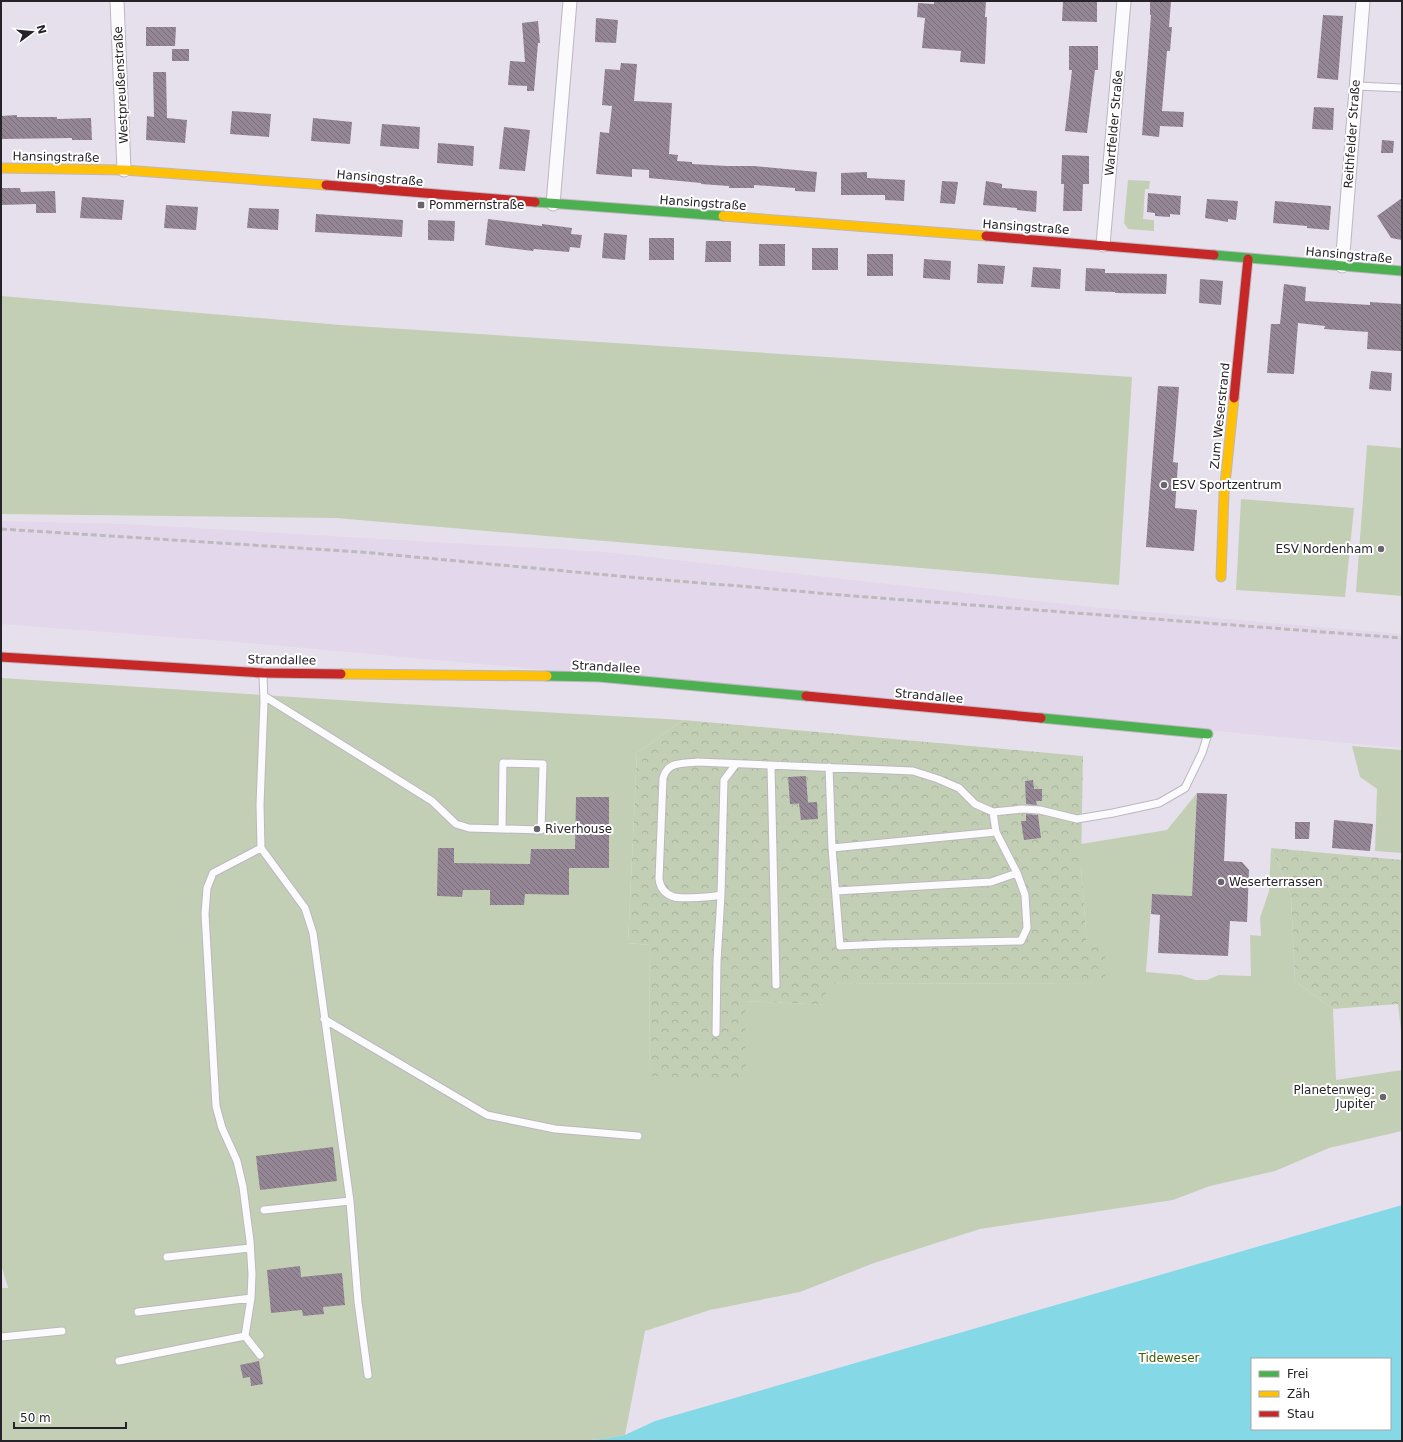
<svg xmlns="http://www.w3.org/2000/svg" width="1403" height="1442" font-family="'DejaVu Sans',sans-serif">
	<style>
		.built { fill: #e2d7eb }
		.green { fill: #c3cfb5 }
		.park { fill: url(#park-crowns) }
		.water { fill: #85d8e6; fill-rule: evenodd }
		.building { fill: url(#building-back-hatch) }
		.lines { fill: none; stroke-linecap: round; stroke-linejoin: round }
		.lane-casing { stroke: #bcb7c1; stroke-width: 9 }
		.street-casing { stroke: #bcb7c1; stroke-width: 15 }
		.fast-casing { stroke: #bcb7c1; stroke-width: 11 }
		.slow-casing { stroke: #bcb7c1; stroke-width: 11 }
		.jam-casing { stroke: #bcb7c1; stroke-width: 11 }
		.lane { stroke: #fbfafc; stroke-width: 7 }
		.street { stroke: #fbfafc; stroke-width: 13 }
		.fast { stroke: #4caf50; stroke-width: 9 }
		.slow { stroke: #ffc107; stroke-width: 9 }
		.jam { stroke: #c62828; stroke-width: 9 }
		.rail { stroke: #bcbabc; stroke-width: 3; stroke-dasharray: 6 3; stroke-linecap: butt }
		.poi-dot { fill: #69646d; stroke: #fff; stroke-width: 1.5 }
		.labels { text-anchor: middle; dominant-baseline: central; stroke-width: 4; stroke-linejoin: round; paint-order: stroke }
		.street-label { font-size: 12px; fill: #262229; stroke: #fff }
		.poi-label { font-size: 12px; fill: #262229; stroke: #fff; text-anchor: start }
		.park-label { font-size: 12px; fill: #3d5b05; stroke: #fff }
	</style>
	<defs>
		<pattern id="park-crowns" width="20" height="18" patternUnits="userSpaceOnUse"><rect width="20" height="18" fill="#c3cfb5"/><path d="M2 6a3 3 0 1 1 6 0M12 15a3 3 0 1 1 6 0" fill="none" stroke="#a7b19c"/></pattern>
		<pattern id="building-back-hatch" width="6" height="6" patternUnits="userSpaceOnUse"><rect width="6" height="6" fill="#948695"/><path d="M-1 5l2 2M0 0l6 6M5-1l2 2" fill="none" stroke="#796d7a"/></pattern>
	</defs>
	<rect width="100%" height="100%" fill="#e6e0ec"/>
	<path class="built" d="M 1,521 L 126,524 L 605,552 L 1100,608 L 1402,634 L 1402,748 L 249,643 L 1,624 Z"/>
	<path class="green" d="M 1128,180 L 1150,181 L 1149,189 L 1145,189 L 1143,219 L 1154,220 L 1154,231 L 1128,229 L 1124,223 Z
		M 1,296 L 341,325 L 1132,377 L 1119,585 L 336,518 L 1,514 Z
		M 1367,445 L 1402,448 L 1402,596 L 1356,592 Z
		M 1241,499 L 1354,508 L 1345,597 L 1236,590 Z
		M 1,678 L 386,703 L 683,720 L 637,753 L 628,943 L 650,945 L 649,1076 L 745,1001 L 826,1005 L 826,984 L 1106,983 L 1087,945 L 1081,866 L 1081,844 L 1167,830 L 1197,793 L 1192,896 L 1152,894 L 1146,972 L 1181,975 L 1195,980 L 1207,980 L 1219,975 L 1251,976 L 1250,935 L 1261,936 L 1260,918 L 1269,891 L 1271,848 L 1291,895 L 1295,981 L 1333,1009 L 1336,1080 L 1402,1070 L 1402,1131 L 1329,1148 L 1275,1171 L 1210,1186 L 1173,1200 L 980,1229 L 874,1263 L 800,1292 L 710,1310 L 645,1331 L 625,1435 L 603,1439 L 572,1441 L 1,1441 L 1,1288 L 8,1288 L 1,1264 Z
		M 1352,746 L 1402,750 L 1402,853 L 1375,851 L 1377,789 L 1360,777 Z"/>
	<path class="park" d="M 683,720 L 1083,756 L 1081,866 L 1087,944 L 1105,945 L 1106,983 L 826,984 L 826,1005 L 745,1001 L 746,1079 L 649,1076 L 650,945 L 628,943 L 637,753 Z
		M 1271,848 L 1402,860 L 1402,1041 L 1398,1004 L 1333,1009 L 1295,981 L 1291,895 Z"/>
	<path class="water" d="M 1402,1205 L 1402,1441 L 572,1441 L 603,1439 L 625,1435 L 655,1421 ZM 1252,1359 L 1390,1359 L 1390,1429 L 1252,1429 Z"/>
	<path class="building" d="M 934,1 L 986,1 L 985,17 L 987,17 L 985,64 L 960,62 L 961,51 L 922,48 L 925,18 L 917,17 L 918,3 L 934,4 Z
		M 1063,1 L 1097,1 L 1097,22 L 1062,21 Z
		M 1150,1 L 1171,1 L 1169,27 L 1172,27 L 1170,51 L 1167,51 L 1162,111 L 1184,112 L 1183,127 L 1160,126 L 1159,137 L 1142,135 L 1151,15 L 1150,15 Z
		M 1323,15 L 1343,16 L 1338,80 L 1317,78 Z
		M 596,18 L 618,20 L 616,43 L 595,42 Z
		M 538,21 L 540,43 L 538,43 L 534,91 L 527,91 L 527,86 L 508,85 L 510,61 L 525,62 L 522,23 Z
		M 146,27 L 176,27 L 175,46 L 146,46 Z
		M 1069,46 L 1098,46 L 1098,70 L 1095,70 L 1087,133 L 1065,131 L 1072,70 L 1069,70 Z
		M 172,49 L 189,49 L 189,61 L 172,61 Z
		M 621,63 L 637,64 L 634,101 L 672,103 L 669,154 L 678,155 L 677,161 L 692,162 L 692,164 L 727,166 L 754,166 L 817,172 L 815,192 L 795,191 L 795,188 L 754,185 L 754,188 L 729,188 L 729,186 L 701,184 L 701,183 L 649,178 L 649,170 L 632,169 L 632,177 L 596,174 L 600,132 L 609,133 L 612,106 L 602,105 L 605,69 L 620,70 Z
		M 153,72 L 166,72 L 167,118 L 187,120 L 185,143 L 146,140 L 147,116 L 154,117 Z
		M 1314,107 L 1334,108 L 1333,130 L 1312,129 Z
		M 232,111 L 271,114 L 269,137 L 230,134 Z
		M 17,115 L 17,117 L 57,117 L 57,119 L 91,118 L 92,140 L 72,140 L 72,138 L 1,139 L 1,116 Z
		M 313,118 L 352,122 L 350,144 L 311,141 Z
		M 382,124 L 420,127 L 419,149 L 380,146 Z
		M 504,127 L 530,130 L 525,171 L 499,169 Z
		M 1382,140 L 1394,141 L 1393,153 L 1381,153 Z
		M 438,143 L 474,146 L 473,166 L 437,163 Z
		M 1062,155 L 1089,156 L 1089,184 L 1083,184 L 1082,211 L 1063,211 L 1064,184 L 1061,184 Z
		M 867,172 L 867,178 L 905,180 L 904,201 L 885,200 L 885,195 L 841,195 L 841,173 Z
		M 942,181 L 958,182 L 955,204 L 940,203 Z
		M 986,181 L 1002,184 L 1002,188 L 1037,191 L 1036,212 L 1017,210 L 1017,208 L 983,205 Z
		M 1,188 L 20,188 L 21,192 L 55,191 L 56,213 L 36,213 L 36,204 L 1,205 Z
		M 1148,193 L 1181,196 L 1180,215 L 1170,214 L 1170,217 L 1155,216 L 1155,213 L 1147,212 Z
		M 82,197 L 124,200 L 122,220 L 80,218 Z
		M 1402,198 L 1402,240 L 1391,238 L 1377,216 Z
		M 1207,199 L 1238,201 L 1236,220 L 1228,219 L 1228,222 L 1205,218 Z
		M 1275,201 L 1331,206 L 1329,230 L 1307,228 L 1307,226 L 1273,223 Z
		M 166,205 L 198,207 L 196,230 L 164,228 Z
		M 249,208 L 279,209 L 278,230 L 247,228 Z
		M 316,214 L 403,220 L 402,237 L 315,232 Z
		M 488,219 L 542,226 L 542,224 L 572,228 L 571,234 L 582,235 L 580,248 L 570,247 L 569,252 L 534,249 L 533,251 L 485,245 Z
		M 428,220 L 455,221 L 454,241 L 428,240 Z
		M 604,233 L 627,235 L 625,260 L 602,258 Z
		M 649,238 L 674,238 L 674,260 L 649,260 Z
		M 706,241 L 731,241 L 731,262 L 705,262 Z
		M 759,244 L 785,244 L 785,266 L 759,266 Z
		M 812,248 L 838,248 L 838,270 L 812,270 Z
		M 867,254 L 893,254 L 893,276 L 867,276 Z
		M 924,259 L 951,261 L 950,280 L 923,278 Z
		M 978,264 L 1005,266 L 1003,284 L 977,283 Z
		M 1033,267 L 1061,269 L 1060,289 L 1031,287 Z
		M 1086,268 L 1105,269 L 1105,273 L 1167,274 L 1166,294 L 1115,293 L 1115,292 L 1085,291 Z
		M 1200,279 L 1223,281 L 1221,305 L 1199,303 Z
		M 1284,284 L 1306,287 L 1305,301 L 1370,305 L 1370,302 L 1402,304 L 1402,344 L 1401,351 L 1367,349 L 1368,332 L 1324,329 L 1325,326 L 1298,323 L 1294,374 L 1267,373 L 1271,324 L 1280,324 Z
		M 1371,371 L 1392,373 L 1391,391 L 1369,389 Z
		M 1158,386 L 1179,387 L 1173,462 L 1178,463 L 1175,508 L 1197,510 L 1194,551 L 1146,547 Z
		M 806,776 L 808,803 L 790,804 L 788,777 Z
		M 1033,780 L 1034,789 L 1042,789 L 1042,801 L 1036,801 L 1037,805 L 1026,804 L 1025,781 Z
		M 1197,793 L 1227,794 L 1224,861 L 1242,862 L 1249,870 L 1247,922 L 1230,921 L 1228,956 L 1158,953 L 1160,915 L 1151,914 L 1152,894 L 1192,896 Z
		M 576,797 L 609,797 L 609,868 L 569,868 L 569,895 L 525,894 L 524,905 L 490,905 L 490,890 L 463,890 L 462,897 L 437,896 L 438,848 L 454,848 L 454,863 L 530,864 L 531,849 L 575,849 Z
		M 817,802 L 818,819 L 801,820 L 799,803 Z
		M 1026,814 L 1038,815 L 1041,838 L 1024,840 L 1021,821 L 1026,821 Z
		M 1334,820 L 1373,824 L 1370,851 L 1332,848 Z
		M 1295,822 L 1310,822 L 1309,839 L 1295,839 Z
		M 333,1147 L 337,1181 L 260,1190 L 256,1156 Z
		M 300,1266 L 301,1277 L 342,1273 L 345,1305 L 323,1307 L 324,1314 L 303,1316 L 302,1310 L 271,1313 L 267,1270 Z
		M 259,1361 L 263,1384 L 251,1386 L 250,1377 L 243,1378 L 240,1365 Z"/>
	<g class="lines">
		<defs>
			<path id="lane" d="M 1356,86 L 1402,88
				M 263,675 L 264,702 L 260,805 L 261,848 L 305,908 L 313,933 L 350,1201 L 358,1302 L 368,1375
				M 264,696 L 432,801 L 456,824 L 469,828 L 541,830 L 543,764 L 503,763 L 502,829
				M 736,764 L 724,780 L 721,895 C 712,897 683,899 674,897 C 665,894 660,887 659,879 L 663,778 C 668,761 682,764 697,762 L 913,771 L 938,779 L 959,788 L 975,804 L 993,812 L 1022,809 L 1040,810 L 1077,819 L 1113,813 L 1159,803 L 1185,788 L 1202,753 L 1208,734
				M 771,766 L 776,985
				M 829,767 L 832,848 L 840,946 L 883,944 L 1021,941 L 1027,928 L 1025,895 L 1017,873
				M 832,848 L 996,832
				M 836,891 L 991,882 L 1017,873 L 996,832 L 993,812
				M 324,1019 L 487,1115 L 555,1129 L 638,1136
				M 716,1033 L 717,961 L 721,895
				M 264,1210 L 350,1201
				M 167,1257 L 250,1248
				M 138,1312 L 251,1298
				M 1,1337 L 62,1331
				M 260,1355 L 245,1336 L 251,1298 L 252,1274 L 250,1241 L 243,1187 L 237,1161 L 222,1128 L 216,1106 L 205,914 L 207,888 L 213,873 L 261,848
				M 119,1361 L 245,1336"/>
			<path id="street" d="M 117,1 L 124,170
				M 553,204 L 570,1
				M 1103,245 L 1124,1
				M 1342,266 L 1363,1"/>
			<path id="fast" d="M 535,202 L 723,216
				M 1214,255 L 1402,271
				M 547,676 L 599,677 L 806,696
				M 1041,718 L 1208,734"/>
			<path id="slow" d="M 1,168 L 124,170 L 326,185
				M 723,216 L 986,236
				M 1221,577 L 1224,494 L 1234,398
				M 341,674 L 547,676"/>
			<path id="jam" d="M 326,185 L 535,202
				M 986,236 L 1214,255
				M 1234,398 L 1248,259
				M 1,657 L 263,673 L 341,674
				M 806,696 L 1041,718"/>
		</defs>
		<use href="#lane" class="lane-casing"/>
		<use href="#street" class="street-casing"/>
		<use href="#fast" class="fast-casing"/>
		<use href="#slow" class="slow-casing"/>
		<use href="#jam" class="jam-casing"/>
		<use href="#lane" class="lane"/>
		<use href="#street" class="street"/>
		<use href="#fast" class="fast"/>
		<use href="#slow" class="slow"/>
		<use href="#jam" class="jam"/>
		<path class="rail" d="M 1,529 L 361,552 L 640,578 L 751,587 L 841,595 L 1402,638"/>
	</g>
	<g class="poi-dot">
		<rect x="417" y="201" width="8" height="8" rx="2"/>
		<circle cx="1164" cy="485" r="4"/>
		<circle cx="1381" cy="549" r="4"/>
		<circle cx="537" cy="829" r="4"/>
		<circle cx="1221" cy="882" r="4"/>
		<circle cx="1383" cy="1097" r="4"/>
	</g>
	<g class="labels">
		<g class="street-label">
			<text transform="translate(121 85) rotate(-93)">Westpreußenstraße</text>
			<text transform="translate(1114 123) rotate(-85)">Wartfelder Straße</text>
			<text transform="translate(1352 134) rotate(-86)">Reithfelder Straße</text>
			<text transform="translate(56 157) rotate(1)">Hansingstraße</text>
			<text transform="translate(380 178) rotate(5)">Hansingstraße</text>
			<text transform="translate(703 203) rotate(4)">Hansingstraße</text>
			<text transform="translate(1026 227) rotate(4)">Hansingstraße</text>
			<text transform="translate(1349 255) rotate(5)">Hansingstraße</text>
			<text transform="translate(1220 416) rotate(-84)">Zum Weserstrand</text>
			<text transform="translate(282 660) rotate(1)">Strandallee</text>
			<text transform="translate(606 667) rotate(3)">Strandallee</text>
			<text transform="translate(929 696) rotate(5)">Strandallee</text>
		</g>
		<g class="poi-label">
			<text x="429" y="205">Pommernstraße</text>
			<text x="1172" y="485">ESV Sportzentrum</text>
			<text x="1373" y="549" text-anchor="end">ESV Nordenham</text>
			<text x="545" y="829">Riverhouse</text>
			<text x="1229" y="882">Weserterrassen</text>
			<text x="1375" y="1090" text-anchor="end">Planetenweg:<tspan x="1375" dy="14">Jupiter</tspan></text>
		</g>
		<g class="park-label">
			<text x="1169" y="1358">Tideweser</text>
		</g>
	</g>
	<rect width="1403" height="1442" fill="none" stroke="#262229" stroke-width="4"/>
	<rect x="1251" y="1358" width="140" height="72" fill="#ffffff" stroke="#a8a7a9"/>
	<rect x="1259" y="1371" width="20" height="6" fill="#4caf50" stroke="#a8a7a9"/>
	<text x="1287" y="1378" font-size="12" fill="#262229">Frei</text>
	<rect x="1259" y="1391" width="20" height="6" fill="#ffc107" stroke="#a8a7a9"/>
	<text x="1287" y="1398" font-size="12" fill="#262229">Zäh</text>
	<rect x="1259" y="1411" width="20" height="6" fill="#c62828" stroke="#a8a7a9"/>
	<text x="1287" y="1418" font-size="12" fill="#262229">Stau</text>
	<g transform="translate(32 32) rotate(74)" stroke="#ffffff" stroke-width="3" paint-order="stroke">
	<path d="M0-3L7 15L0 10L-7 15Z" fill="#262229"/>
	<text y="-6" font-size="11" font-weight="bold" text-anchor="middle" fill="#262229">N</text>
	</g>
	<path d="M14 1422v6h112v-6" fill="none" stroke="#262229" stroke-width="2"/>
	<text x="20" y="1422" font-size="12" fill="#262229" stroke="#ffffff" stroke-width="3" paint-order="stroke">50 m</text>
</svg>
